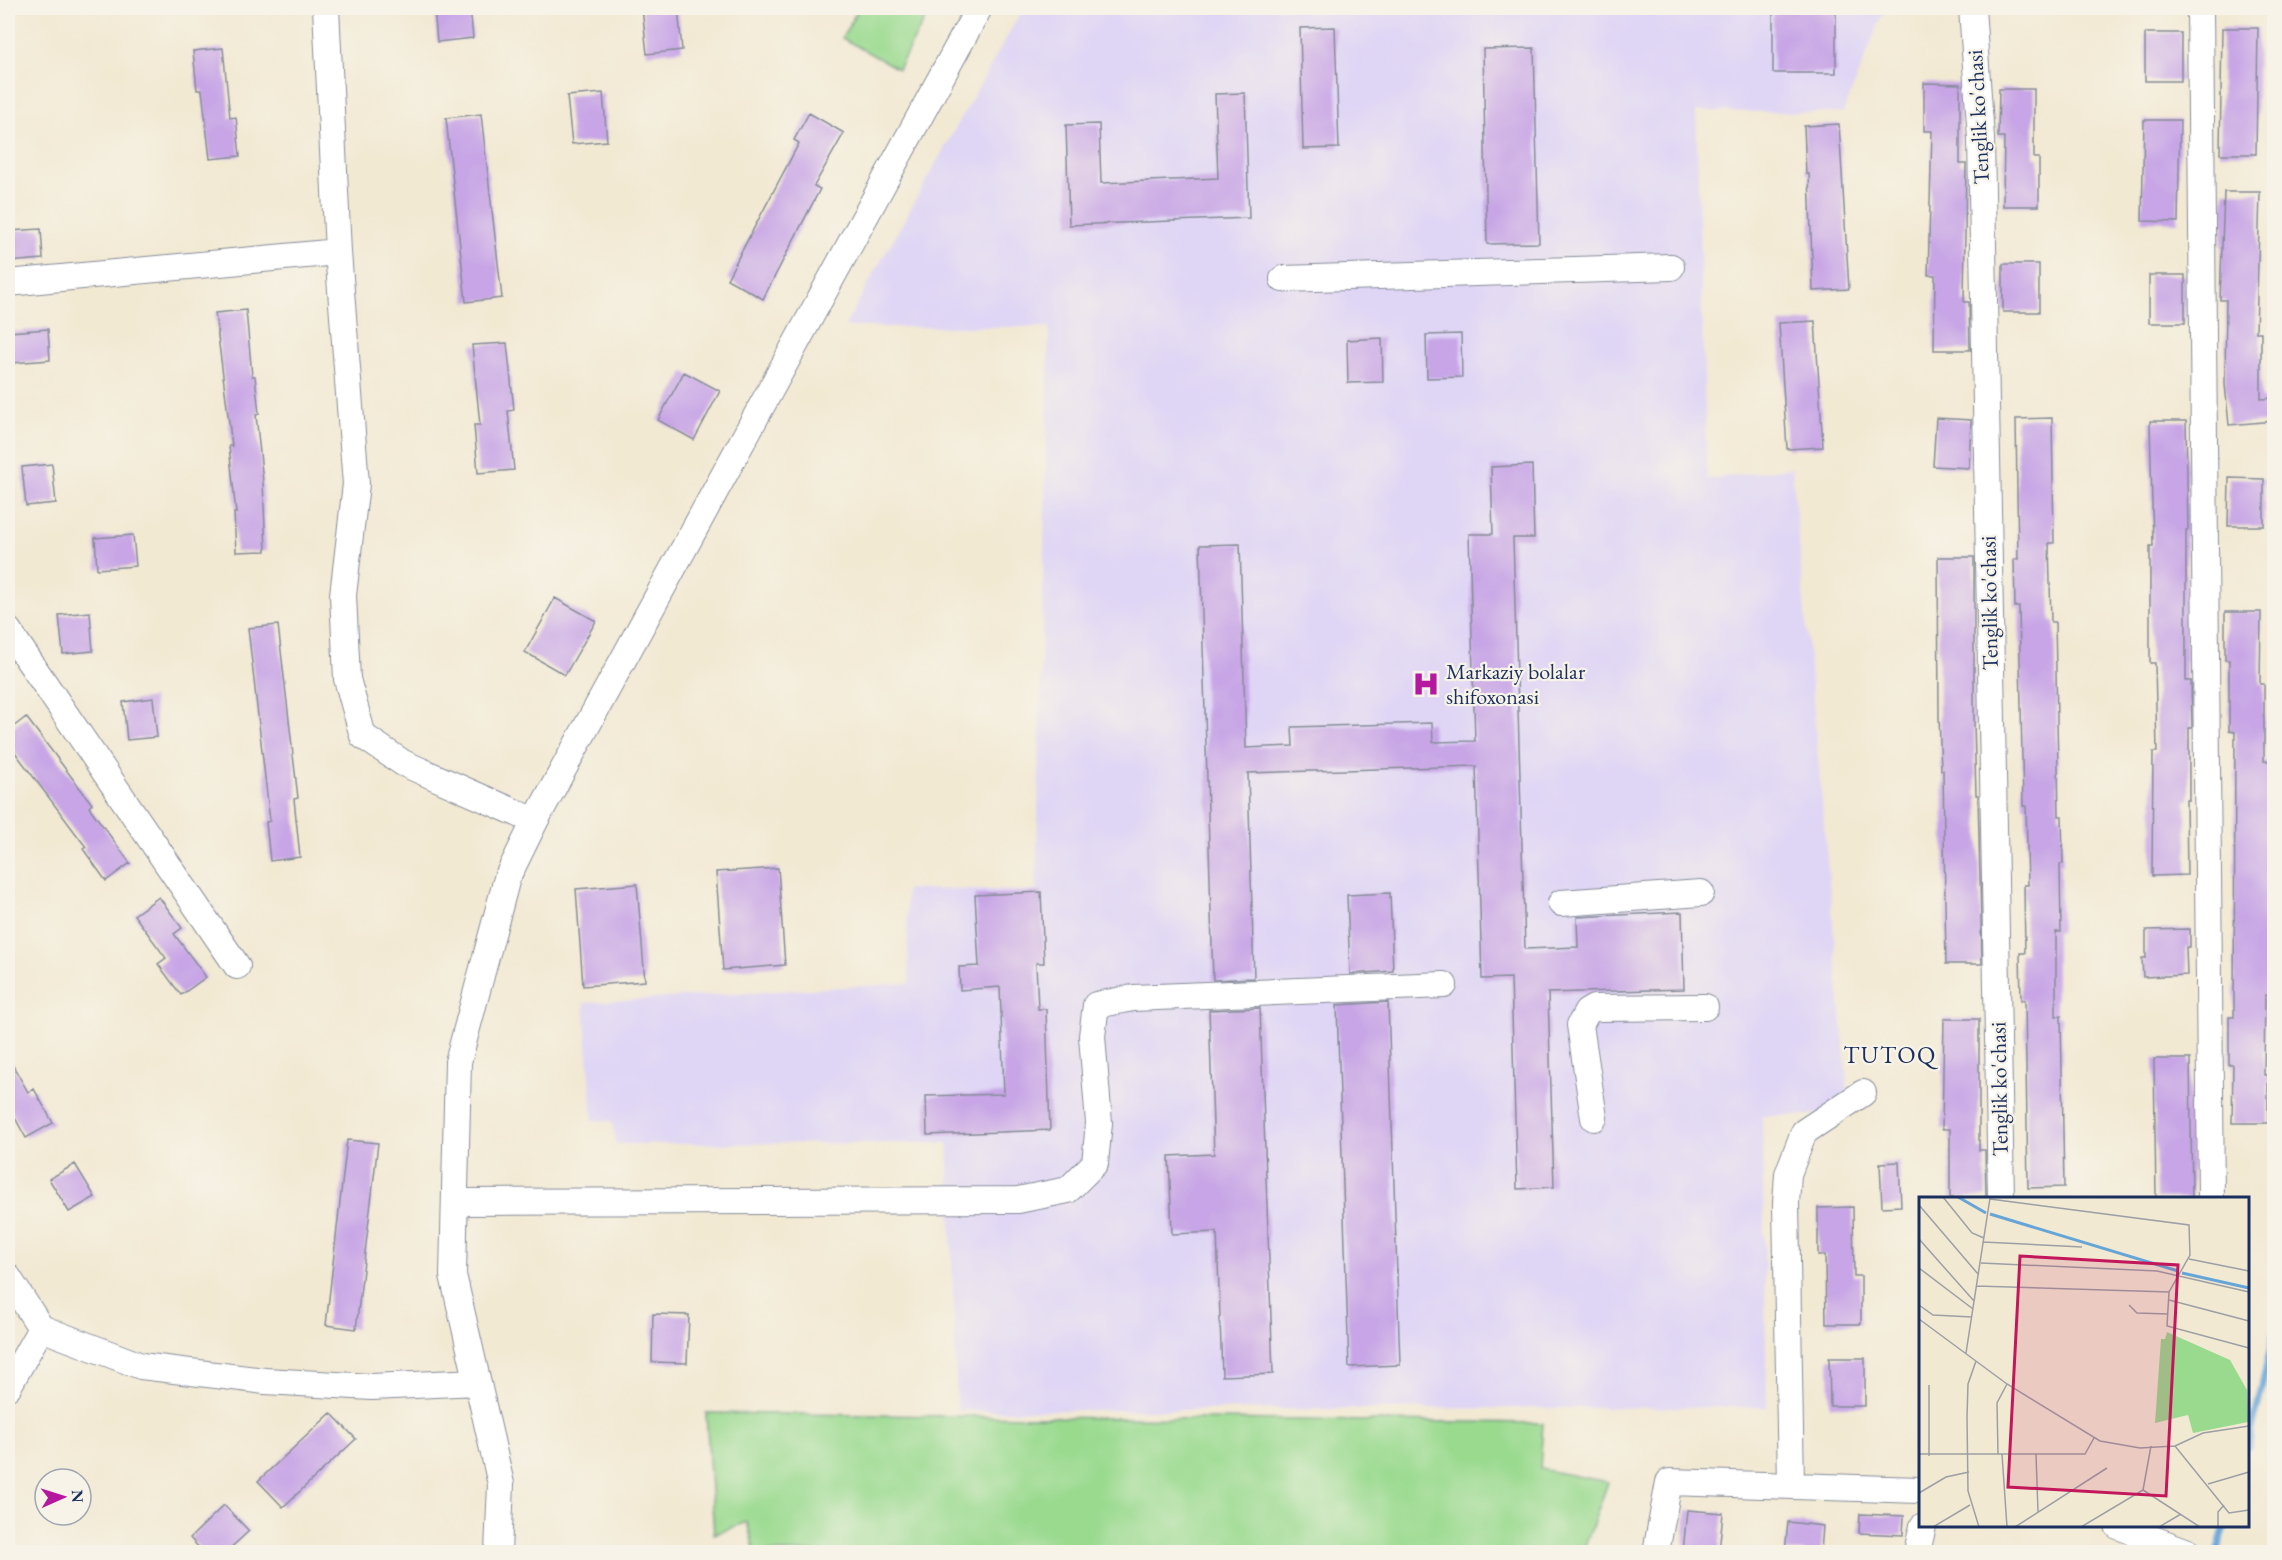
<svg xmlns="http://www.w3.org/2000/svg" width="2282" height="1560" font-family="'EB Garamond',serif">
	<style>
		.built { fill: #dfd5f5 }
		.green { fill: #9ada8f; stroke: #5a8476; stroke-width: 1.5 }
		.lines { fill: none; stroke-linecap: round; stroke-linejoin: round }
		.stream { stroke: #66a5d8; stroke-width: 7 }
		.building { fill: #c7a5e6 }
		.minor-casing { stroke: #868c98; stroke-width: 28 }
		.minor { stroke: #fff; stroke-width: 26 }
		.labels { text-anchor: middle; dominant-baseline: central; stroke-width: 4.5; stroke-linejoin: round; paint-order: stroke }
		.street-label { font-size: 22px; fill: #1b2f5e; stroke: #f7f3e8 }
		.poi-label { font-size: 22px; fill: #1b2f5e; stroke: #f7f3e8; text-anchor: start }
		.neighbourhood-label { font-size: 24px; letter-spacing: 1.5px; fill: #1b2f5e; stroke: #f7f3e8 }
		.inset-river { fill: none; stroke: #66a5d8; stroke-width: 3 }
		.inset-road { fill: none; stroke: #9c9fa4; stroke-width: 1.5 }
		.view { fill: #c2185b; fill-opacity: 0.15; stroke: #c2185b; stroke-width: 3 }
		.inset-edge { fill: none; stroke: #1b2f5e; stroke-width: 3 }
	</style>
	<rect width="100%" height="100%" fill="#f7f3e8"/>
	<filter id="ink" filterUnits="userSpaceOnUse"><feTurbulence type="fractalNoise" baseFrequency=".0167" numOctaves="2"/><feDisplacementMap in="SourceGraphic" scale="12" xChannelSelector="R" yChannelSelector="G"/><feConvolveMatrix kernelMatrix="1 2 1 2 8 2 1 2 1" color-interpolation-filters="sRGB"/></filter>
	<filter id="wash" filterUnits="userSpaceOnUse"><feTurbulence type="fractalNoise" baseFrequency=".008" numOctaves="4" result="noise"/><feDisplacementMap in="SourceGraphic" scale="24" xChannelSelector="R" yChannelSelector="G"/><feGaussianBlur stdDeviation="1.35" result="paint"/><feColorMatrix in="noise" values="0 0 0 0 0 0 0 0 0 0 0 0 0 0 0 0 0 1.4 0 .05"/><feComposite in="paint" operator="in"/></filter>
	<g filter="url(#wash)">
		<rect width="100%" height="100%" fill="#f2e9d3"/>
		<path class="built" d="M 1023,8 L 1885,8 L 1843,113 L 1696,111 L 1707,479 L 1792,468 L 1850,1114 L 1762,1116 L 1767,1407 L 957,1411 L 948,1143 L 616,1144 L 612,1121 L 593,1120 L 584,1003 L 909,983 L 906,889 L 1036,891 L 1049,327 L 844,327 Z"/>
		<path class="green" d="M 859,8 L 931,8 L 898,69 L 842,38 Z
			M 706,1413 L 1543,1423 L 1540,1469 L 1608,1482 L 1583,1552 L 755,1552 L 747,1522 L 714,1534 Z"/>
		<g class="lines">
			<path class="stream" d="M 2248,1447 L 2274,1334
				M 2217,1552 L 2225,1526"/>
		</g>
		<g id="blocks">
			<path class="building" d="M 434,8 L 470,8 L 473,38 L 437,42 Z
				M 642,8 L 678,8 L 682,50 L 647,54 Z
				M 1773,8 L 1836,8 L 1836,73 L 1773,73 Z
				M 1335,27 L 1339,148 L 1303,149 L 1300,28 Z
				M 2222,28 L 2258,28 L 2256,154 L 2220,154 Z
				M 2145,33 L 2181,33 L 2181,81 L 2145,81 Z
				M 223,48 L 230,118 L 236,117 L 240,156 L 210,159 L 202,90 L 197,90 L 193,51 Z
				M 1534,48 L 1539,243 L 1487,244 L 1483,49 Z
				M 1924,83 L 1960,84 L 1960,164 L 1966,164 L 1964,302 L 1969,302 L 1970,350 L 1934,350 L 1935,275 L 1928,275 L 1932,131 L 1924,131 Z
				M 1999,89 L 2034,89 L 2034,158 L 2039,158 L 2039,206 L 2003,206 L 2004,137 L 1998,137 Z
				M 603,93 L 607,141 L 572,144 L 567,96 Z
				M 1245,93 L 1249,218 L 1069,225 L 1066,125 L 1099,124 L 1101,183 L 1218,178 L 1215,94 Z
				M 809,113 L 844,133 L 814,186 L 820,189 L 763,299 L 727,279 L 799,143 L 794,140 Z
				M 481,114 L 502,298 L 466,302 L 446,118 Z
				M 2144,120 L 2180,120 L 2178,222 L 2142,221 Z
				M 1839,124 L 1849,289 L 1813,291 L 1809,174 L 1806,174 L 1804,126 Z
				M 2224,192 L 2260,192 L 2256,332 L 2261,332 L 2261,399 L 2274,398 L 2274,421 L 2229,425 L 2225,384 L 2226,300 L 2220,300 Z
				M 41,229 L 43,259 L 8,262 L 8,231 Z
				M 2003,264 L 2039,264 L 2039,312 L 2003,312 Z
				M 2149,275 L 2185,275 L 2185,323 L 2149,323 Z
				M 246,310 L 252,376 L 255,376 L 259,414 L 256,415 L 263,482 L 266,551 L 236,552 L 234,513 L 236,513 L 229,446 L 232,446 L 215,313 Z
				M 1815,321 L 1823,447 L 1787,449 L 1779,323 Z
				M 48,329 L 50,360 L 12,363 L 9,332 Z
				M 1461,334 L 1462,377 L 1427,378 L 1426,335 Z
				M 1382,338 L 1383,382 L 1348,383 L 1347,340 Z
				M 507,343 L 514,410 L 508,411 L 514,470 L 478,473 L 474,425 L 480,425 L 472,345 Z
				M 684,372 L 720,391 L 694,440 L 658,420 Z
				M 1936,418 L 1971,420 L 1969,468 L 1933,466 Z
				M 2052,418 L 2054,543 L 2049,543 L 2051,622 L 2055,622 L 2059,816 L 2062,816 L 2063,864 L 2060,864 L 2061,932 L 2056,932 L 2056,1016 L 2061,1016 L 2064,1187 L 2028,1188 L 2025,1000 L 2021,1000 L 2020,953 L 2025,953 L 2024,885 L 2028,885 L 2026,806 L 2023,806 L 2019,607 L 2015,607 L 2014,559 L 2018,559 L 2016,419 Z
				M 2150,421 L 2186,421 L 2188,530 L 2186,530 L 2186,681 L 2191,681 L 2192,728 L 2189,728 L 2189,800 L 2186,800 L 2187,875 L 2152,876 L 2153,752 L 2157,752 L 2155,663 L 2150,663 L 2150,546 L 2153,546 Z
				M 52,464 L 56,503 L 26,506 L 22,467 Z
				M 1532,465 L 1534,538 L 1513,538 L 1525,949 L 1578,947 L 1577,917 L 1682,912 L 1684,989 L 1548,993 L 1554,1187 L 1517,1189 L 1511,978 L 1482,979 L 1476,766 L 1248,773 L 1254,978 L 1213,980 L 1200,545 L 1240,544 L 1246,748 L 1293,746 L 1292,727 L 1432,723 L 1433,742 L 1475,741 L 1469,534 L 1493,534 L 1491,467 Z
				M 2229,478 L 2264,479 L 2264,526 L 2228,526 Z
				M 133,535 L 136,566 L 97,569 L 95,538 Z
				M 1938,557 L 1974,557 L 1974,722 L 1976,795 L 1978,795 L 1982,964 L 1946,964 L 1943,770 L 1941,770 L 1939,716 Z
				M 555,598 L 596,621 L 565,675 L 525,652 Z
				M 90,612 L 93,651 L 63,654 L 59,615 Z
				M 2225,612 L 2261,612 L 2260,684 L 2264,684 L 2264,761 L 2270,761 L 2269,995 L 2265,995 L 2264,1075 L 2268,1075 L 2268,1123 L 2232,1123 L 2233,1065 L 2229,1065 L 2229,1017 L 2234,1017 L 2235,732 L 2229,731 L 2229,660 L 2225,660 Z
				M 278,625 L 298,798 L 294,799 L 300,857 L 270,861 L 266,822 L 270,821 L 248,628 Z
				M 153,698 L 157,737 L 127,740 L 123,702 Z
				M 26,717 L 92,804 L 89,807 L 130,863 L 106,881 L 83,849 L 86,847 L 8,743 L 8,731 Z
				M 778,868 L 785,965 L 723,970 L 716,872 Z
				M 637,884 L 645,981 L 583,986 L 576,889 Z
				M 1041,892 L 1044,963 L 1036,963 L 1038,1009 L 1046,1009 L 1050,1130 L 927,1135 L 926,1096 L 1004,1094 L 1000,987 L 960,990 L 959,967 L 979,966 L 975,895 Z
				M 1390,893 L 1393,971 L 1350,974 L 1347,895 Z
				M 159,897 L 182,928 L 174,934 L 206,977 L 181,995 L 158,964 L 166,958 L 134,915 Z
				M 2190,929 L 2190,947 L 2186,947 L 2187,975 L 2143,977 L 2142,958 L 2146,958 L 2146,930 Z
				M 1388,1002 L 1400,1365 L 1349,1367 L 1337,1005 Z
				M 1260,1008 L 1273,1374 L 1222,1376 L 1217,1232 L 1172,1234 L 1169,1156 L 1214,1154 L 1209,1010 Z
				M 1944,1019 L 1979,1019 L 1979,1150 L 1985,1150 L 1986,1197 L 1950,1198 L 1950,1129 L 1942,1129 Z
				M 8,1057 L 28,1092 L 34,1089 L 53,1123 L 26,1138 L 8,1105 Z
				M 2154,1059 L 2190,1059 L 2192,1198 L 2156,1198 Z
				M 347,1140 L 378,1143 L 356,1329 L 326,1325 Z
				M 1899,1162 L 1901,1206 L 1882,1207 L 1880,1163 Z
				M 75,1164 L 95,1197 L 69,1212 L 49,1179 Z
				M 1853,1207 L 1854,1276 L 1861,1276 L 1861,1324 L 1826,1324 L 1825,1255 L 1818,1255 L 1818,1208 Z
				M 653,1314 L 689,1315 L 687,1363 L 652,1362 Z
				M 1829,1358 L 1865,1358 L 1865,1406 L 1830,1406 Z
				M 331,1413 L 356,1439 L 283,1507 L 258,1481 Z
				M 224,1505 L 249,1531 L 226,1552 L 203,1552 L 190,1538 Z
				M 1687,1510 L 1723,1513 L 1719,1552 L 1683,1552 Z
				M 1860,1514 L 1904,1516 L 1903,1535 L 1859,1533 Z
				M 1788,1522 L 1823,1526 L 1821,1552 L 1785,1552 Z"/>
		</g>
	</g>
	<g filter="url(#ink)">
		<use href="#blocks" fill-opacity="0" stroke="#868c98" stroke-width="1.5"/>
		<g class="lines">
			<defs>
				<path id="minor" d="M 1972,8 L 1981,139 L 2001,1198
					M 2200,8 L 2211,1198
					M 338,252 L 356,484 L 343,595 L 347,679 L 363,736 L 403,763 L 535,821
					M 1283,279 L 1671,267
					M 8,283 L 338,252 L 326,8
					M 8,630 L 237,966
					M 1561,903 L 1701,893
					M 1594,1118 L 1580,1025 L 1587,1012 L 1594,1008 L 1705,1007
					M 456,1202 L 1018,1200 L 1068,1190 L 1095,1163 L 1099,1123 L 1092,1036 L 1096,1005 L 1133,998 L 1444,985
					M 8,1277 L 41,1328
					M 41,1328 L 141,1366 L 265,1381 L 372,1387 L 477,1382
					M 8,1387 L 41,1328
					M 1791,1486 L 1786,1203 L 1788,1174 L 1804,1132 L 1863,1093
					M 2118,1526 L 2188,1552
					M 498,1552 L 501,1484 L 453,1275 L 458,1062 L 507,878 L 535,821 L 979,8
					M 1656,1552 L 1669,1482 L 1920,1490
					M 1917,1552 L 1923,1526"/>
			</defs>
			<use href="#minor" class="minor-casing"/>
			<use href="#minor" class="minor"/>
		</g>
	</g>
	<defs>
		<symbol id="hospital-bare" viewBox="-9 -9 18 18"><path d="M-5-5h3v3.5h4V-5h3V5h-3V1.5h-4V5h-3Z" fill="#b5179e" stroke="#f7f3e8" stroke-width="2.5" paint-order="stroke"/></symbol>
	</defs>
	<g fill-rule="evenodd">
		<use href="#hospital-bare" x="1407" y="665" width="38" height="38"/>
	</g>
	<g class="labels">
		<g class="street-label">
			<text transform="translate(1978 117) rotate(-93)">Tenglik ko'chasi</text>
			<text transform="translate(1989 603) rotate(-91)">Tenglik ko'chasi</text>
			<text transform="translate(1999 1089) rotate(-91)">Tenglik ko'chasi</text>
		</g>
		<g class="poi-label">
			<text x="1446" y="671">Markaziy bolalar<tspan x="1446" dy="25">shifoxonasi</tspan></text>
		</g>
		<g class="neighbourhood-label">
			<text x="1890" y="1054">TUTOQ</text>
		</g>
	</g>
	<g transform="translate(1919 1197)">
		<rect width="330" height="330" fill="#f2e9d3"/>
		<path d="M 248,135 L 311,163 L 328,193 L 329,225 L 274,236 L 269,218 L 236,226 L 242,142 L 246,142 Z" fill="#9ada8f"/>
		<path class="inset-river" d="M 39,0 L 67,16M 71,17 L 259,74M 263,76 L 330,91"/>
		<path class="inset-road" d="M 24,0 L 53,36 L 65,41M 71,2 L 270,28 L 271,58 L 250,95 L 248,129 L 330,151M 0,8 L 59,77M 0,42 L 55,104M 64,45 L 163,50M 270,62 L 330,74M 62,66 L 238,74 L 330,95M 0,71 L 54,112M 58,89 L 250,95M 250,103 L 330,124M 0,108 L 14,118 L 53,120M 210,108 L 218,116 L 249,117M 0,122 L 88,187 L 181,244 L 221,251 L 256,249 L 310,316 L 330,313M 47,156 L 71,1M 57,164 L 49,187 L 48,220 L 49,294 L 60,330M 10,188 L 10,259M 256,249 L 284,236 L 330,229M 0,257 L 117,257 L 119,315M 79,257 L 78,206 L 88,187M 83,257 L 88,330M 117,257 L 166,257 L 175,241M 289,287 L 330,275M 224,293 L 281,330M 224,293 L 232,249M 0,296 L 27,280 L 50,275M 14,330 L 51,308M 96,330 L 188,271M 162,330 L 224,293M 240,330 L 262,317M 299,330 L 299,315 L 305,308"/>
		<path class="view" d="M 101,59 L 259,68 L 247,299 L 89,290 Z"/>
		<rect width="330" height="330" class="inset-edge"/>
	</g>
	<rect width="2282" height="1560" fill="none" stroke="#f7f3e8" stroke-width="30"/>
	<g transform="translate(63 1497) rotate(87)"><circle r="28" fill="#f7f3e8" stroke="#9fa5b1" stroke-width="1.5"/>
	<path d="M0-4.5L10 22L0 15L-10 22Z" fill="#b5179e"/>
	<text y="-9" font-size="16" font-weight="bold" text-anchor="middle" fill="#1b2f5e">N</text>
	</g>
</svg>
